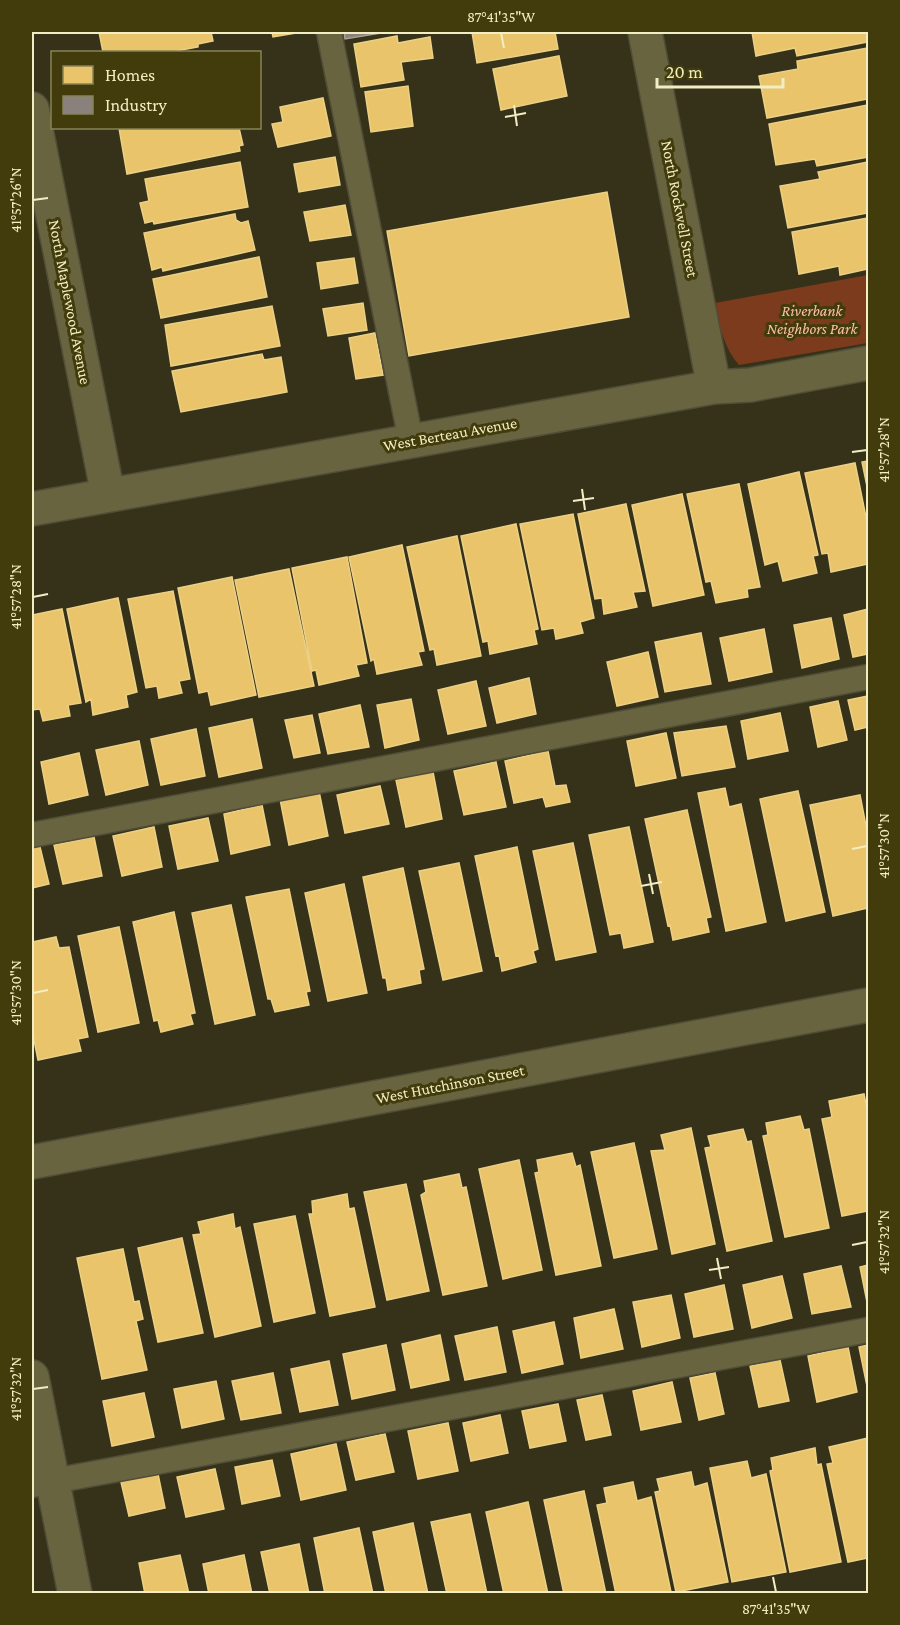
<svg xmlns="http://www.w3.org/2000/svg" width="900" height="1625" font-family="'Crimson Pro',serif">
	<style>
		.green { fill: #7b3b1c }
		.homes { fill: #e9c46a; stroke: #ecd085; stroke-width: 1.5 }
		.industry { fill: #8a817c; stroke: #a9a191; stroke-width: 1.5 }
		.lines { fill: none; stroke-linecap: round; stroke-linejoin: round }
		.service-casing { stroke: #504d38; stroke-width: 27 }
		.minor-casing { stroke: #504d38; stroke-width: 36 }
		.service { stroke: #686440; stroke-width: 24 }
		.minor { stroke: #686440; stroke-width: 33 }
		.ticks { fill: none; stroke: #f2edc3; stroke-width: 2 }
		.labels { text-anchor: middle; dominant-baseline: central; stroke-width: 6; stroke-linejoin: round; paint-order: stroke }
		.street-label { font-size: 16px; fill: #f2edc3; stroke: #423c0c }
		.park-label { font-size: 16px; font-style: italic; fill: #fec0a8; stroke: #423c0c }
		.neatline { fill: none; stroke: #f2edc3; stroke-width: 2 }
		.ticks-label { font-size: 15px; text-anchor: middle; fill: #f2edc3 }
	</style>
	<rect width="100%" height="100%" fill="#353219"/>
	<path class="green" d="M 868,275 L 868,343 L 739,365 C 724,348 719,326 715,303 Z"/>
	<path class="homes" d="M 99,32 L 211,32 L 213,41 L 198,44 L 198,47 L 171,52 L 103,52 Z
		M 272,32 L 302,32 L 273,37 Z
		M 472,32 L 555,32 L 558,49 L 477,63 Z
		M 752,32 L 868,32 L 868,42 L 797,56 L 795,48 L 756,56 Z
		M 397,36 L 398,43 L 430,37 L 433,58 L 401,62 L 404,80 L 361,87 L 354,44 Z
		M 868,48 L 868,99 L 767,118 L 759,76 L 798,69 L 797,61 Z
		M 559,56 L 567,96 L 501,110 L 493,69 Z
		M 408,86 L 413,126 L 371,132 L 365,92 Z
		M 323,98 L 331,136 L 278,147 L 272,124 L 283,122 L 280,107 Z
		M 868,105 L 868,157 L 817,166 L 815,159 L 776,165 L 769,124 Z
		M 119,128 L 239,128 L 243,145 L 239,146 L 240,151 L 127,174 Z
		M 335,157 L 340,185 L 299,192 L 294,164 Z
		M 240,162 L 248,207 L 154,224 L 153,221 L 145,223 L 140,203 L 149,201 L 145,179 Z
		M 868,162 L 868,213 L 788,228 L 780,186 L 820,179 L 818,172 Z
		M 607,192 L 629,317 L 409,356 L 387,231 Z
		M 345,205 L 351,235 L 310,241 L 304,212 Z
		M 235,214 L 236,220 L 241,223 L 248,221 L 255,250 L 163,271 L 162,267 L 152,270 L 144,233 Z
		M 868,218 L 868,269 L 840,275 L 839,266 L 799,274 L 792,232 Z
		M 259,257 L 267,297 L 161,318 L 153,279 Z
		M 354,258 L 358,283 L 321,289 L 317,263 Z
		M 363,303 L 367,330 L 328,336 L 323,309 Z
		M 272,306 L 280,346 L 171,366 L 165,325 Z
		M 375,333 L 383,375 L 356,379 L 349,338 Z
		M 262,354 L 264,360 L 281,357 L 287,392 L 181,412 L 172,371 Z
		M 868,461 L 868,491 L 862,462 Z
		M 855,463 L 868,527 L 868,564 L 831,572 L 828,553 L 822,554 L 805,473 Z
		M 799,472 L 818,555 L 813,556 L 817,573 L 783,581 L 778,561 L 765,565 L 748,484 Z
		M 739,484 L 760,587 L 747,589 L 748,597 L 716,603 L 711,581 L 706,582 L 687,494 Z
		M 682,494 L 704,595 L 653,606 L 632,505 Z
		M 626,504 L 645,591 L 633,592 L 637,607 L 604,614 L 602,598 L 595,599 L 578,514 Z
		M 573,514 L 594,618 L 580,622 L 583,633 L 556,639 L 554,628 L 542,630 L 520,524 Z
		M 516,524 L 538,629 L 534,630 L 537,644 L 490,654 L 488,641 L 483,642 L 461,536 Z
		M 457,536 L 481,656 L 437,665 L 434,649 L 430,650 L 407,547 Z
		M 402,545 L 424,651 L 418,652 L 422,665 L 377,674 L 374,659 L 371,661 L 349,557 Z
		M 347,557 L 367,663 L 356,665 L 359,676 L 319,685 L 316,670 L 312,671 L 292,568 Z
		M 289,569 L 314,686 L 259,697 L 235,580 Z
		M 232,577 L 256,695 L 211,705 L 208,691 L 199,693 L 178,588 Z
		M 173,591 L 190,679 L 179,681 L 182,693 L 159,698 L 157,686 L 146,688 L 128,599 Z
		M 118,598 L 137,692 L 126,695 L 128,707 L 93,715 L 91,699 L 86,702 L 67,609 Z
		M 62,609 L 81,703 L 68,705 L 70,716 L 43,721 L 40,709 L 32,710 L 32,615 Z
		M 868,609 L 868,654 L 853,657 L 844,615 Z
		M 831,618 L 839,659 L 802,668 L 794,625 Z
		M 764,629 L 772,672 L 729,681 L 720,638 Z
		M 701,633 L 711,684 L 665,692 L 655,642 Z
		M 648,652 L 658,697 L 617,706 L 607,662 Z
		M 529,678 L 536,714 L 497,723 L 489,688 Z
		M 476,681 L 486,726 L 448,734 L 438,690 Z
		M 868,696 L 868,727 L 855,730 L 848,700 Z
		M 411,699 L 419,740 L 385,748 L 377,705 Z
		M 838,701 L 847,740 L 818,747 L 810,707 Z
		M 360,705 L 369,747 L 328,754 L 319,714 Z
		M 780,713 L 788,751 L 748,759 L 741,721 Z
		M 312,715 L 320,753 L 294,758 L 285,720 Z
		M 252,719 L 262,768 L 219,777 L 209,728 Z
		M 726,726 L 735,767 L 682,776 L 674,733 Z
		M 196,729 L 205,776 L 161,785 L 151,739 Z
		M 666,733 L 676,778 L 636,786 L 627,741 Z
		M 139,741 L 148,785 L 106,795 L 96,750 Z
		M 548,751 L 555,786 L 566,785 L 570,802 L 546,807 L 543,797 L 514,803 L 505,761 Z
		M 79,753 L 88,795 L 49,804 L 41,762 Z
		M 496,762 L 506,807 L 464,815 L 454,771 Z
		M 433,772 L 442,819 L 406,827 L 396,780 Z
		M 380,786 L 389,824 L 345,833 L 337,795 Z
		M 725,788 L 729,807 L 741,804 L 766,922 L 726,931 L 698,793 Z
		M 319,791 L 328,836 L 289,845 L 280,799 Z
		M 798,791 L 825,912 L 786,921 L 760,799 Z
		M 860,795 L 868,836 L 868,908 L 833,916 L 810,805 Z
		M 262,805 L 270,845 L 231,854 L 224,814 Z
		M 687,810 L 711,917 L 706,918 L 709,932 L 673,940 L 670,925 L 668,926 L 645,819 Z
		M 208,818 L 218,861 L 178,869 L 169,826 Z
		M 154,827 L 162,867 L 122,876 L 113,836 Z
		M 629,827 L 653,942 L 624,948 L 621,933 L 610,935 L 589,835 Z
		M 94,837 L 102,876 L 63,884 L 54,845 Z
		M 573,843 L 596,952 L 556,960 L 533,851 Z
		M 40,847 L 49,884 L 32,888 L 32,848 Z
		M 517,847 L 538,949 L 533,951 L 536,962 L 502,971 L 499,955 L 496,956 L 475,856 Z
		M 459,863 L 482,971 L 443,980 L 419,871 Z
		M 403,868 L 424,969 L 419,970 L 421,983 L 388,990 L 386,978 L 383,978 L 363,877 Z
		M 344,884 L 367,993 L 328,1001 L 305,893 Z
		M 289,889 L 310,991 L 306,992 L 309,1005 L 275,1012 L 271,999 L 268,999 L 246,897 Z
		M 231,905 L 255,1015 L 215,1024 L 192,913 Z
		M 174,912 L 195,1013 L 190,1014 L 193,1024 L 161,1032 L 158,1020 L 154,1021 L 133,922 Z
		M 119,927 L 139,1023 L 98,1032 L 78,936 Z
		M 56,937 L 59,948 L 69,947 L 88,1037 L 78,1039 L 81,1051 L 38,1060 L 32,1030 L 32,942 Z
		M 864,1094 L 868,1114 L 868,1211 L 842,1216 L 822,1119 L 832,1117 L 829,1101 Z
		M 800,1116 L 804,1130 L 809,1129 L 829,1228 L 785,1237 L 763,1136 L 768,1135 L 766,1123 Z
		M 691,1128 L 715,1244 L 672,1254 L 651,1151 L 665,1150 L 661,1135 Z
		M 743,1129 L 747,1142 L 751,1141 L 772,1241 L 727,1251 L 705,1148 L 711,1147 L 708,1136 Z
		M 634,1143 L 657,1249 L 614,1258 L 591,1152 Z
		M 572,1153 L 576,1167 L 580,1165 L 601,1266 L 556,1275 L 535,1173 L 539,1172 L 537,1160 Z
		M 519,1160 L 542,1270 L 503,1279 L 479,1169 Z
		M 459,1174 L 462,1188 L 466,1187 L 487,1286 L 443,1295 L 421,1195 L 426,1192 L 424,1181 Z
		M 406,1184 L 429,1291 L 387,1300 L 364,1192 Z
		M 347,1194 L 349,1209 L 354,1208 L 375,1307 L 330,1316 L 309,1214 L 313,1214 L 312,1201 Z
		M 233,1214 L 235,1229 L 240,1227 L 261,1326 L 215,1337 L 193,1235 L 201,1234 L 198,1222 Z
		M 295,1216 L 315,1313 L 274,1322 L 254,1224 Z
		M 182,1238 L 203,1333 L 158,1342 L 138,1248 Z
		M 123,1249 L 134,1302 L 139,1301 L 143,1319 L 136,1321 L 147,1370 L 102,1379 L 77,1258 Z
		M 868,1265 L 868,1307 L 860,1267 Z
		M 841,1266 L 851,1307 L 812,1314 L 804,1274 Z
		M 782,1276 L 792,1318 L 752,1328 L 743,1285 Z
		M 724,1285 L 733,1329 L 694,1337 L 685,1294 Z
		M 671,1295 L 680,1338 L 642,1347 L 633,1302 Z
		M 614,1309 L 623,1349 L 581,1358 L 574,1318 Z
		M 554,1322 L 563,1364 L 522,1373 L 513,1331 Z
		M 497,1327 L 506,1372 L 465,1380 L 455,1336 Z
		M 440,1335 L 449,1380 L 411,1388 L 402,1344 Z
		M 386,1345 L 395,1390 L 352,1399 L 343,1354 Z
		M 868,1345 L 868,1385 L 867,1386 L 859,1347 Z
		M 848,1347 L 857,1392 L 817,1402 L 808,1356 Z
		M 780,1360 L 789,1401 L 759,1407 L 750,1366 Z
		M 329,1361 L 338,1405 L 300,1412 L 291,1369 Z
		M 273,1373 L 281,1413 L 241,1420 L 232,1381 Z
		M 715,1373 L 724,1414 L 699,1420 L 690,1378 Z
		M 216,1381 L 224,1419 L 182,1428 L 174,1389 Z
		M 672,1382 L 681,1422 L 641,1430 L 633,1391 Z
		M 144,1393 L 154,1437 L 112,1446 L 103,1401 Z
		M 602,1395 L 611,1435 L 586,1440 L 577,1400 Z
		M 558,1404 L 566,1441 L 530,1448 L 522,1411 Z
		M 500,1415 L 508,1453 L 471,1461 L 463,1423 Z
		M 448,1423 L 458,1471 L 418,1479 L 408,1431 Z
		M 385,1434 L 394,1472 L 356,1480 L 347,1442 Z
		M 868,1438 L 868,1558 L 848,1562 L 827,1464 L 833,1463 L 829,1447 Z
		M 336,1444 L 346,1490 L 301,1500 L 291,1454 Z
		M 815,1448 L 817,1465 L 821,1464 L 841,1562 L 790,1572 L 770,1471 L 773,1470 L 771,1458 Z
		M 272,1460 L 280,1496 L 242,1504 L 235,1467 Z
		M 747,1461 L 751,1478 L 766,1474 L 786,1572 L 732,1582 L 710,1468 Z
		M 215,1469 L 224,1509 L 186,1517 L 177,1477 Z
		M 691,1472 L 694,1487 L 707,1483 L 728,1582 L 676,1592 L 655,1492 L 660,1491 L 657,1479 Z
		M 158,1474 L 165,1508 L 129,1516 L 121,1482 Z
		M 633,1482 L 637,1501 L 651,1497 L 671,1592 L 616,1594 L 597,1505 L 607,1503 L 604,1488 Z
		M 584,1491 L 606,1594 L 564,1594 L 544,1500 Z
		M 528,1502 L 548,1594 L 504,1594 L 486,1512 Z
		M 470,1514 L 487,1594 L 447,1594 L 431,1522 Z
		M 413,1523 L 428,1594 L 386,1594 L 373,1532 Z
		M 359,1528 L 373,1594 L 325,1594 L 314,1538 Z
		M 299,1544 L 309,1594 L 270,1594 L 261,1552 Z
		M 180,1555 L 189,1594 L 145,1594 L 139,1563 Z
		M 244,1555 L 252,1594 L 209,1594 L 203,1564 Z"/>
	<path class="industry" d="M 344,32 L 387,32 L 345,39 Z"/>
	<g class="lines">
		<defs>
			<path id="service" d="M 329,32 L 411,441
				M 32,835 L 868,677
				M 32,1485 L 868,1330"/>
			<path id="minor" d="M 645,32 L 714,387
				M 32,109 L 108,495
				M 32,509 L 714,387 L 750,385 L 868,363
				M 32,1162 L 868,1005
				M 32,1377 L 75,1594"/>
		</defs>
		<use href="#service" class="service-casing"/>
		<use href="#minor" class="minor-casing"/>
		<use href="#service" class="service"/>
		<use href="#minor" class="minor"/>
	</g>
	<path class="ticks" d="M 501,33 L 504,48M 514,105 L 517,126M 505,117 L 526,113M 33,200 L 48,198M 852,452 L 867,450M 582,489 L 585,510M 573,501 L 594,498M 33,597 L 48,594M 852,849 L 867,846M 649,874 L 653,894M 641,886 L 662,882M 33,993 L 48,990M 852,1245 L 867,1242M 717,1258 L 721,1279M 709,1270 L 729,1267M 33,1389 L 48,1387M 773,1577 L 776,1592"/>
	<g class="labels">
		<g class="street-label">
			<text transform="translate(680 209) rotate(79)">North Rockwell Street</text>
			<text transform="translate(70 302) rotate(79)">North Maplewood Avenue</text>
			<text transform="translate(450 434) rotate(-10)">West Berteau Avenue</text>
			<text transform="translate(450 1084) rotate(-11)">West Hutchinson Street</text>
		</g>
		<g class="park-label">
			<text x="812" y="310">Riverbank<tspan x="812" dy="18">Neighbors Park</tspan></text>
		</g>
	</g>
	<rect width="900" height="1625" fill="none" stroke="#423c0c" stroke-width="66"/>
	<rect x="51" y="51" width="210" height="78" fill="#423c0c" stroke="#888355" stroke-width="1.5"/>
	<rect x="63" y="66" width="30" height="18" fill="#e9c46a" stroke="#888355" stroke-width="1.5"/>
	<text x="105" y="81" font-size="18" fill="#f2edc3">Homes</text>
	<rect x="63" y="96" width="30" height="18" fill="#8a817c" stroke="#888355" stroke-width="1.5"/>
	<text x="105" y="111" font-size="18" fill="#f2edc3">Industry</text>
	<path d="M657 78v9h126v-9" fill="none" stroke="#f2edc3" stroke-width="3"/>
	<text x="666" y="78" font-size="18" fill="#f2edc3" stroke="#423c0c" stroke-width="4.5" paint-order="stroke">20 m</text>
	<rect x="33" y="33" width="834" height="1559" class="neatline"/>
	<g class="ticks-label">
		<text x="501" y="22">87°41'35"W</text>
		<text transform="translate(16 200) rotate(-90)" y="5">41°57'26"N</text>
		<text transform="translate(884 450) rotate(-90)" y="5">41°57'28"N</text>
		<text transform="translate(16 597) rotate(-90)" y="5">41°57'28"N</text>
		<text transform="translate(884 846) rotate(-90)" y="5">41°57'30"N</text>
		<text transform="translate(16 993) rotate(-90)" y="5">41°57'30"N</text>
		<text transform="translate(884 1242) rotate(-90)" y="5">41°57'32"N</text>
		<text transform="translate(16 1389) rotate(-90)" y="5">41°57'32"N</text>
		<text x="776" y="1614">87°41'35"W</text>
	</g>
</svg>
